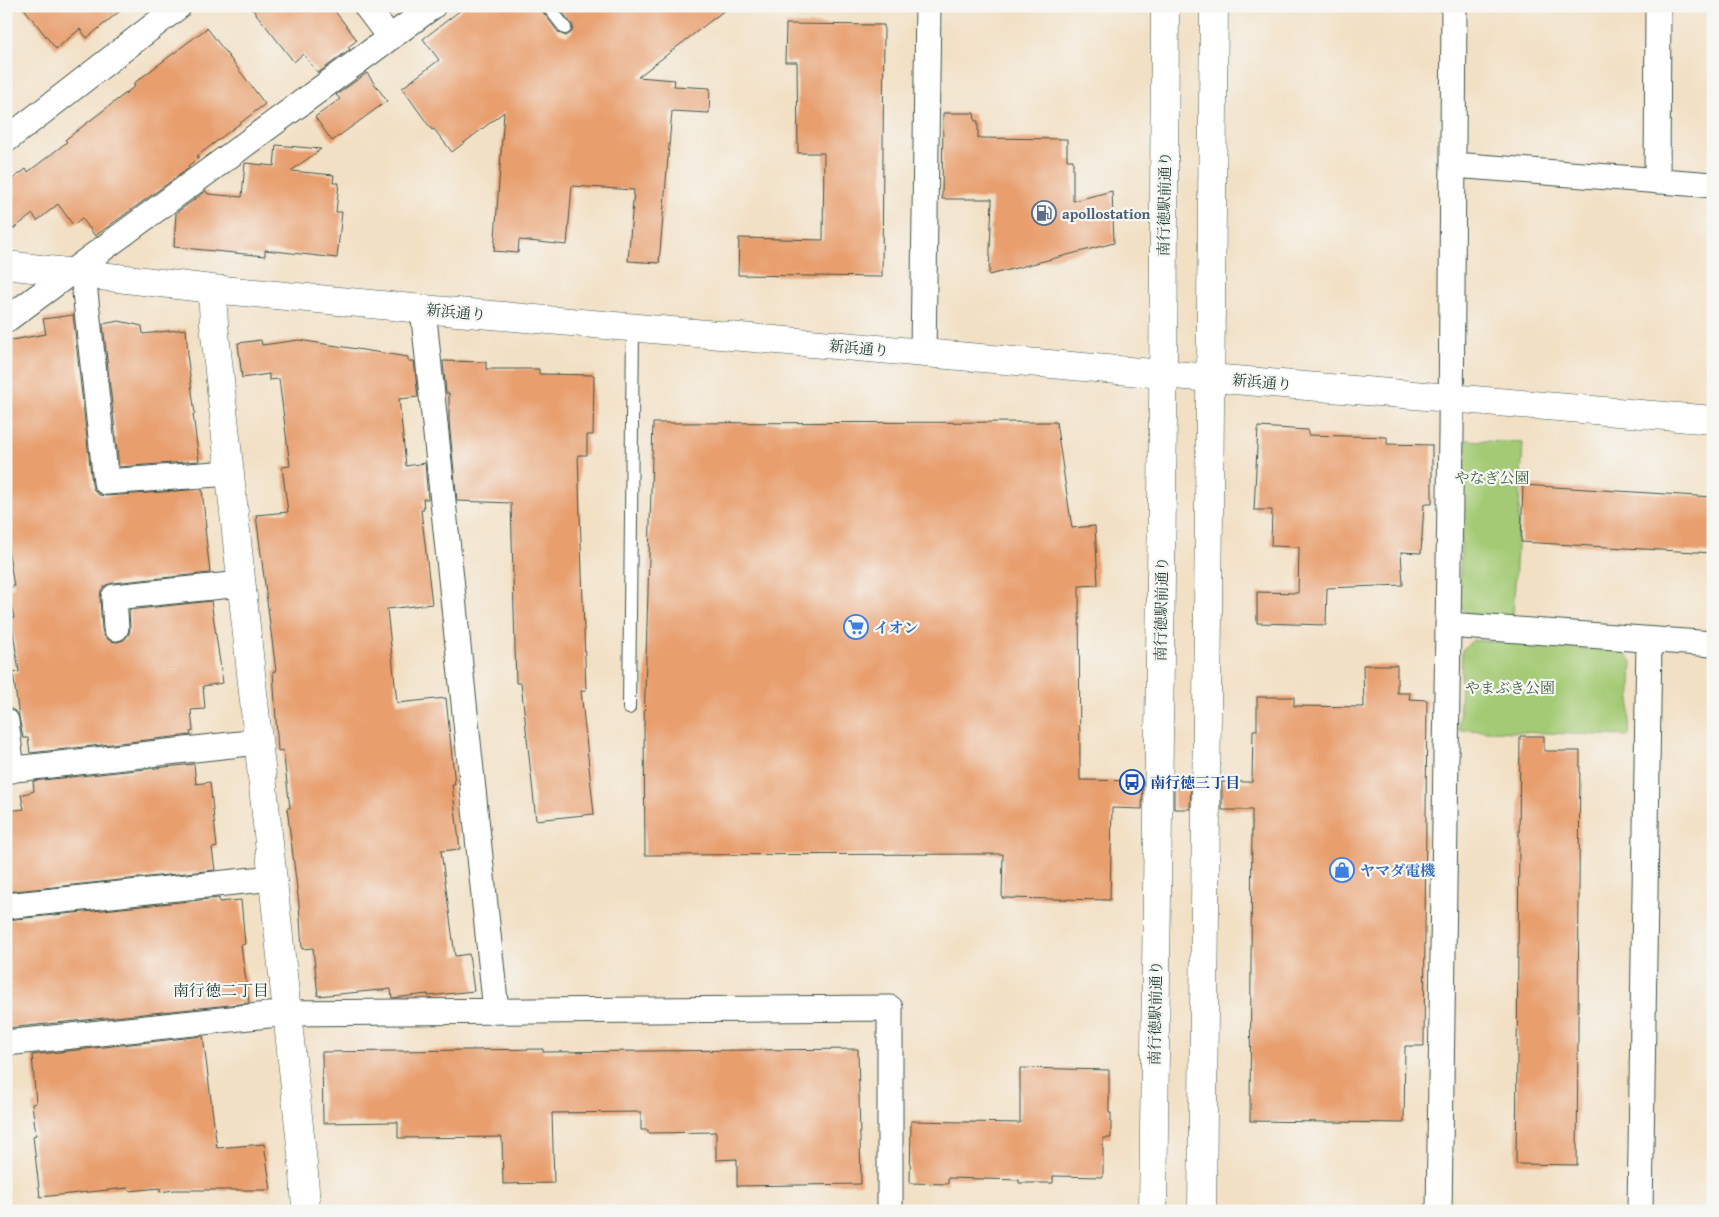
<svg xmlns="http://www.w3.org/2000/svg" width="1719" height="1217" font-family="'Gentium Book Plus','Noto Serif JP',serif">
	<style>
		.green { fill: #a4ca74; stroke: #628454 }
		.building { fill: #e89e6d }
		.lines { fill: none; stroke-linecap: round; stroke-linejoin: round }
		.service-casing { stroke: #3f554a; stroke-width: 14 }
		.minor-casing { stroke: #3f554a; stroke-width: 27 }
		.tertiary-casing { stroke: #3f554a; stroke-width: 29 }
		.service { stroke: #fff; stroke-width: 12 }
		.minor { stroke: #fff; stroke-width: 25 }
		.tertiary { stroke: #fff; stroke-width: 28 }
		.labels { text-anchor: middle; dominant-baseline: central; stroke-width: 4.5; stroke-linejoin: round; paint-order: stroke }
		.street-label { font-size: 15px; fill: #1f3d34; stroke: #f6f6f2 }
		.service-label { font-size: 15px; font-weight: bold; fill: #4e5e75; stroke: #f6f6f2; text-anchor: start }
		.park-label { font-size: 15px; fill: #406044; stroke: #f6f6f2 }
		.shop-label { font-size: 15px; font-weight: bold; fill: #366cbe; stroke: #f6f6f2; text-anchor: start }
		.transit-label { font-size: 15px; font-weight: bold; fill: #164399; stroke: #f6f6f2; text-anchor: start }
		.neighbourhood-label { font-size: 16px; fill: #1f3d34; stroke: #f6f6f2 }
	</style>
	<rect width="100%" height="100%" fill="#f6f6f2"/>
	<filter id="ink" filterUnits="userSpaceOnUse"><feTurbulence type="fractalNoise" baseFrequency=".02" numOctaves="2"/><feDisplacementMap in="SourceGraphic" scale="10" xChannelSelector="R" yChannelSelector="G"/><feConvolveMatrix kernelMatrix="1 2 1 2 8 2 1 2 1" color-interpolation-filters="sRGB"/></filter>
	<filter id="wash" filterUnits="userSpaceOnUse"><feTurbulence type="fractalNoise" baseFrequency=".0096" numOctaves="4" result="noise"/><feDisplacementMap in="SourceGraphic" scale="20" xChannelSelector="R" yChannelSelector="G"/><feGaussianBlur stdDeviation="1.12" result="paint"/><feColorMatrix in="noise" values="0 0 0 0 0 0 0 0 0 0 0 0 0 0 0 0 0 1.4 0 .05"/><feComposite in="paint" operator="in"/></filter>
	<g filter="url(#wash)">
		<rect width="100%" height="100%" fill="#f2e0c5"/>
		<path class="green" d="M 1465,440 L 1523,443 L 1513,617 L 1467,614 L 1459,602 Z
			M 1473,640 L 1622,651 L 1632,661 L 1629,736 L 1459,730 L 1462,650 Z"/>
		<g id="blocks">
			<path class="building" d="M 22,6 L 126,6 L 87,38 L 80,29 L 56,49 Z
				M 250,6 L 331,6 L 357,40 L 348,47 L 350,49 L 318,73 L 303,54 L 294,62 Z
				M 466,6 L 540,6 L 542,11 L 559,33 L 566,36 L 572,32 L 573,26 L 558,6 L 730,6 L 638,77 L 675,80 L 674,86 L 710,88 L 709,113 L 672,111 L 659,263 L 628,261 L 634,190 L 572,186 L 567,245 L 519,240 L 518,253 L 494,251 L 504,112 L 452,152 L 434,129 L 432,130 L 402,88 L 439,60 L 423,39 Z
				M 786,24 L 884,25 L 882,277 L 738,275 L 739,238 L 823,240 L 824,153 L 798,153 L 797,62 L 785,62 Z
				M 207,28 L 265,104 L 196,157 L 199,158 L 188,166 L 189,168 L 95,236 L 82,218 L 73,225 L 58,204 L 37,221 L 33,214 L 6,234 L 6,184 L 26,169 L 28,172 L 67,142 L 65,140 L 135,86 L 133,84 Z
				M 367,73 L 387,101 L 332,141 L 315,117 L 340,99 L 336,95 Z
				M 943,113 L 974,113 L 975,121 L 978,121 L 978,138 L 1067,139 L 1067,160 L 1073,160 L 1073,201 L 1112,191 L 1114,243 L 989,275 L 992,199 L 942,199 Z
				M 276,145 L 321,149 L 291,171 L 334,175 L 333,183 L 339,183 L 336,212 L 342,212 L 337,258 L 265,250 L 265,256 L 174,247 L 176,213 L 206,191 L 208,194 L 242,197 L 245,163 L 274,166 Z
				M 73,315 L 92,484 L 94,490 L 99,495 L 107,496 L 202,489 L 206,528 L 205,528 L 210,573 L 113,583 L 106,585 L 101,590 L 100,598 L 102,629 L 104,636 L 110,641 L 117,642 L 124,640 L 129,634 L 130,628 L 129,610 L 211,601 L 223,683 L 203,686 L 205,709 L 191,710 L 193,731 L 190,732 L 191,735 L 30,753 L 28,738 L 23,738 L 19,717 L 13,673 L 19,672 L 11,618 L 14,618 L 7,588 L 14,587 L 6,535 L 6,341 L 46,334 L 43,319 Z
				M 119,321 L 142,326 L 143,334 L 186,329 L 188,353 L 187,354 L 195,414 L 193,414 L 199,461 L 119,467 L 103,324 Z
				M 261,340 L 262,345 L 299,340 L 408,357 L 408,361 L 414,361 L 418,397 L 399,399 L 406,466 L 425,463 L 428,499 L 423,499 L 424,510 L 421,510 L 432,604 L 387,609 L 397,703 L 446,698 L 455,785 L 452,785 L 460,849 L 441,851 L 455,956 L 469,954 L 474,991 L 428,996 L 428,994 L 392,998 L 391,989 L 318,996 L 313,948 L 302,949 L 299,904 L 287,808 L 290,808 L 283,750 L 278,751 L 273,671 L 276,671 L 256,515 L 288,512 L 282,467 L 290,466 L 279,379 L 269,380 L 269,374 L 242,378 L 238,343 Z
				M 443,361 L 486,362 L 486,369 L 539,369 L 539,374 L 594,375 L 593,435 L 587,435 L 587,455 L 578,455 L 586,690 L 581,691 L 594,814 L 536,820 L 521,683 L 516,683 L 511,503 L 457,501 L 449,421 L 449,393 L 446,393 Z
				M 1056,422 L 1072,528 L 1095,526 L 1098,585 L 1079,586 L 1080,780 L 1143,781 L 1142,809 L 1112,808 L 1110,900 L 1002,898 L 1003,854 L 645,855 L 644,725 L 653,423 Z
				M 1258,427 L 1308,430 L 1308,435 L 1387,437 L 1387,444 L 1432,445 L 1432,504 L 1424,504 L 1421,553 L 1401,552 L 1403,585 L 1327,588 L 1326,625 L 1257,623 L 1257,592 L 1298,593 L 1299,547 L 1271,546 L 1272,510 L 1254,510 Z
				M 1523,485 L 1713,497 L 1713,553 L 1521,542 Z
				M 1363,665 L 1397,665 L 1397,693 L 1410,693 L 1409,699 L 1427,700 L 1424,1046 L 1405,1046 L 1404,1123 L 1250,1121 L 1252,810 L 1222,810 L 1222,782 L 1252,782 L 1253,730 L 1257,730 L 1257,697 L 1294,697 L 1294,706 L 1364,707 Z
				M 1520,736 L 1544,736 L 1544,751 L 1580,751 L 1577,1165 L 1516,1164 Z
				M 194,764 L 196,784 L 210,782 L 217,847 L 212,848 L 215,870 L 6,892 L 6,811 L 24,809 L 21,795 L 34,791 L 33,781 Z
				M 1174,781 L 1191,781 L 1190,809 L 1174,809 Z
				M 219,898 L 219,902 L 241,900 L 245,944 L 241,945 L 249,1003 L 8,1028 L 6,1015 L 6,920 Z
				M 203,1036 L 217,1148 L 264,1144 L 271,1190 L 174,1190 L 160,1192 L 160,1188 L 129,1191 L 128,1188 L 40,1197 L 33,1136 L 36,1135 L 32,1104 L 36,1103 L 32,1055 Z
				M 543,1049 L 543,1052 L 858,1049 L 861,1184 L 737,1186 L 737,1159 L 716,1160 L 716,1132 L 648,1133 L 648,1130 L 641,1130 L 641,1112 L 552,1113 L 554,1183 L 503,1184 L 502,1137 L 398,1138 L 398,1122 L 323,1123 L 322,1052 Z
				M 1020,1068 L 1109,1070 L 1109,1113 L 1111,1113 L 1111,1138 L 1103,1138 L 1103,1177 L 1053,1176 L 1053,1183 L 1019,1183 L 1019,1180 L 948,1178 L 948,1184 L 910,1183 L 911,1121 L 1020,1123 Z"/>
		</g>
	</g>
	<g filter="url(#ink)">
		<use href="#blocks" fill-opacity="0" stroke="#3f554a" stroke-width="1"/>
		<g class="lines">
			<defs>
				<path id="service" d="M 548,6 L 565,28
					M 629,708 L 633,328"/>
				<path id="minor" d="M 366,6 L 390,38
					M 6,140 L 179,6
					M 1454,165 L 1713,185
					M 1657,181 L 1658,6
					M 83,274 L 106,482 L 230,473
					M 423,309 L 496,1011
					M 6,320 L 433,6
					M 923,353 L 928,6
					M 1448,625 L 1713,644
					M 116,628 L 114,597 L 241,584
					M 6,721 L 12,770
					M 6,770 L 258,742
					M 6,906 L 273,878
					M 6,1043 L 287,1013 L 890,1008 L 890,1211
					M 1439,1211 L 1451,433 L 1454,6
					M 1640,1211 L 1649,640"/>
				<path id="tertiary" d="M 6,265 L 212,289 L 423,309 L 1163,374 L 1713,420
					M 212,289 L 214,324 L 304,1173 L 306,1211
					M 1153,1211 L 1163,418 L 1165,6
					M 1202,1211 L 1214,6"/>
			</defs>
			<use href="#service" class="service-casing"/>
			<use href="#minor" class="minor-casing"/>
			<use href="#tertiary" class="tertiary-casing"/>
			<use href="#service" class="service"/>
			<use href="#minor" class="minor"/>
			<use href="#tertiary" class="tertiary"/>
		</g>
	</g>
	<defs>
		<symbol id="fuel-ring" viewBox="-11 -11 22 22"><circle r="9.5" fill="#f6f6f2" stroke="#5c6f8a" stroke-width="1.5"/><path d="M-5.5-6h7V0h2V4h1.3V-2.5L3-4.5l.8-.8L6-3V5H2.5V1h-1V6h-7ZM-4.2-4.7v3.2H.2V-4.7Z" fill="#5c6f8a"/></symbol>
		<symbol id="supermarket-ring" viewBox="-11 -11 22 22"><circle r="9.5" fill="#f6f6f2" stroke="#3f7fe0" stroke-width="1.5"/><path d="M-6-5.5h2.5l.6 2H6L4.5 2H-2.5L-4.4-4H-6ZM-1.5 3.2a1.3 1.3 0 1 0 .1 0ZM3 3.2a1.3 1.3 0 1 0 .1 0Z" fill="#3f7fe0"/></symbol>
		<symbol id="bus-ring" viewBox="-11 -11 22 22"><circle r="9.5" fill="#f6f6f2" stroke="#1a4fb4" stroke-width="1.5"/><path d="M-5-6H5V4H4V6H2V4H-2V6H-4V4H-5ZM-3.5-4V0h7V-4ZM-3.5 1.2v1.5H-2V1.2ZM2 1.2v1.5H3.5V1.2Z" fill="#1a4fb4"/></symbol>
		<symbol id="shop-ring" viewBox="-11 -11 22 22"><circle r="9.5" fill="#f6f6f2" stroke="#3f7fe0" stroke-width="1.5"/><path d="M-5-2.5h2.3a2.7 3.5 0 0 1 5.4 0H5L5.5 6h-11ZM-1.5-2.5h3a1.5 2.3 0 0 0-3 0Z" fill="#3f7fe0"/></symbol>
	</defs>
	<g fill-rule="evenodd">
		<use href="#fuel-ring" x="1030" y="199" width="28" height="28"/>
		<use href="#supermarket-ring" x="842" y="613" width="28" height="28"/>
		<use href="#bus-ring" x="1118" y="768" width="28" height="28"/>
		<use href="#shop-ring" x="1328" y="856" width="28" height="28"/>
	</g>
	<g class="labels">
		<g class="street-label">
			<text transform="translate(1164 204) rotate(-89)">南行徳駅前通り</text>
			<text transform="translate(456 312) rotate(5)">新浜通り</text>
			<text transform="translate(859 348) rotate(5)">新浜通り</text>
			<text transform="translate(1262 382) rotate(5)">新浜通り</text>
			<text transform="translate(1161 609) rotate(-89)">南行徳駅前通り</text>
			<text transform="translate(1155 1013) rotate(-89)">南行徳駅前通り</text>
		</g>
		<g class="service-label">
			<text x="1062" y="213">apollostation</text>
		</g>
		<g class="park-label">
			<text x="1492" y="477">やなぎ公園</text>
			<text x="1510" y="687">やまぶき公園</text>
		</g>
		<g class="shop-label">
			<text x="874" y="627">イオン</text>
			<text x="1360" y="870">ヤマダ電機</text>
		</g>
		<g class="transit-label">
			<text x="1150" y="782">南行徳三丁目</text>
		</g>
		<g class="neighbourhood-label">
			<text x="221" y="990">南行徳二丁目</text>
		</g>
	</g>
	<rect width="1719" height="1217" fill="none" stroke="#f6f6f2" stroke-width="25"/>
</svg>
